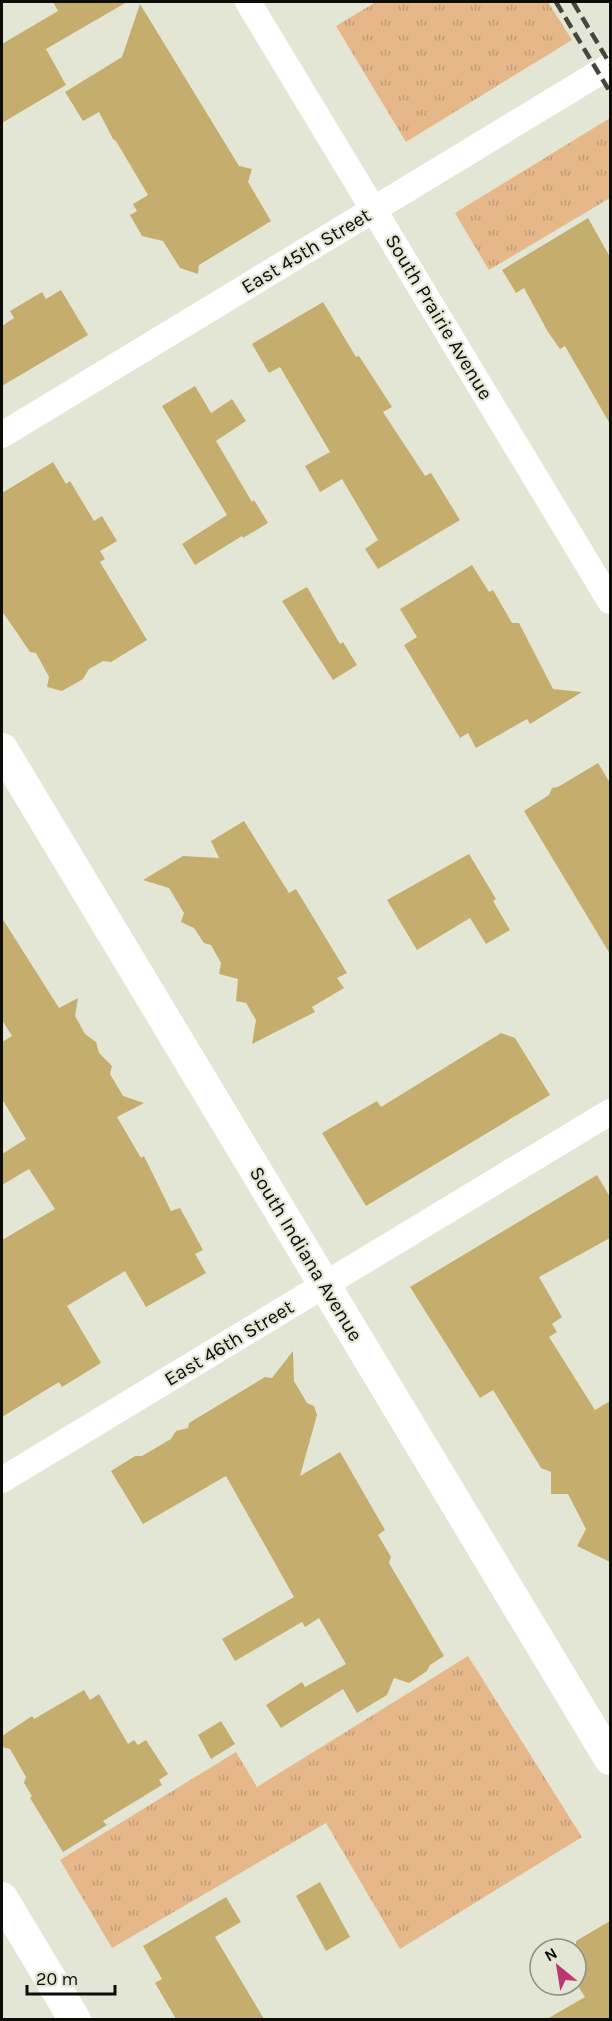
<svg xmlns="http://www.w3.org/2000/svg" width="612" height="2021" font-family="Karla,sans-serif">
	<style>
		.grass { fill: url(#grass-tufts) }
		.building { fill: #c5ad6e }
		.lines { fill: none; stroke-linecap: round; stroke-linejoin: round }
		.minor { stroke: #fff; stroke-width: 26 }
		.tertiary { stroke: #fff; stroke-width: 32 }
		.rail { stroke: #45473e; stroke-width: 4.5; stroke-dasharray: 12 6; stroke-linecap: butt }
		.labels { text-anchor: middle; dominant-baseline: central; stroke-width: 4.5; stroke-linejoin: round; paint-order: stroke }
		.street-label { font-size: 20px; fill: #0c0d07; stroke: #e4e6d5 }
	</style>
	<defs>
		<pattern id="grass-tufts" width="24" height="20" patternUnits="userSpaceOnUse" patternTransform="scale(1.5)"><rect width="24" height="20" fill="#e5b789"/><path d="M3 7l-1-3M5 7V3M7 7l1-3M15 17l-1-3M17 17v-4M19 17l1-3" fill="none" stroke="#c39c75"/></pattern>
	</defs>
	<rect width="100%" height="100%" fill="#e4e6d5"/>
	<path class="grass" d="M 376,2 L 548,2 L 572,40 L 406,142 L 336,26 Z
		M 610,118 L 610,198 L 489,270 L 455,213 Z
		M 468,1656 L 582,1837 L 400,1949 L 326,1823 L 112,1948 L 60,1860 L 236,1752 L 257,1787 Z"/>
	<path class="building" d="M 53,2 L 127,2 L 46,49 L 66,85 L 2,123 L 2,44 L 58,11 Z
		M 140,4 L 239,166 L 252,169 L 248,182 L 271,221 L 199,265 L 198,274 L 180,268 L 163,241 L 142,236 L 130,215 L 137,211 L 133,204 L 148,195 L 116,141 L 113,139 L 99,112 L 83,121 L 65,92 L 122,57 Z
		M 588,218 L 610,257 L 610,424 L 565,346 L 560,349 L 548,332 L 524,288 L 516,293 L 502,270 Z
		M 61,290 L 88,335 L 2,386 L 2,326 L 14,318 L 10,311 L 42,292 L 46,299 Z
		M 323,302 L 356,357 L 359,356 L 392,407 L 383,412 L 425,476 L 431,473 L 460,520 L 378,569 L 365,549 L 378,540 L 342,479 L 320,492 L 305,466 L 330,452 L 280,367 L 269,373 L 252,344 Z
		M 195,386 L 211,413 L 232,399 L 246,421 L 216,441 L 252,502 L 254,500 L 268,523 L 243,538 L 242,536 L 195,565 L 182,544 L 227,515 L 162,406 Z
		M 53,462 L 66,484 L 70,481 L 94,521 L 102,516 L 117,541 L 100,551 L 105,559 L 100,562 L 147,640 L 111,662 L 103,661 L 89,669 L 83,679 L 62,691 L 47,687 L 49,677 L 36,653 L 30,652 L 2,611 L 2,493 Z
		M 472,565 L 489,592 L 493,590 L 512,623 L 519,623 L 553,689 L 582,692 L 530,724 L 527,719 L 476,748 L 468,733 L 460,738 L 404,645 L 417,637 L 400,609 Z
		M 307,587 L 340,644 L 343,642 L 357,665 L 333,680 L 282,601 Z
		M 598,763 L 610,783 L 610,954 L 524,811 L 549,795 L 552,788 L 558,787 Z
		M 244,821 L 289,893 L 296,889 L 347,973 L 337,978 L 344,988 L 312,1007 L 315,1012 L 252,1044 L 256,1020 L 246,1003 L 236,1001 L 238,979 L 219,974 L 221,963 L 211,945 L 204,943 L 194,928 L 181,922 L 184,913 L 169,888 L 143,880 L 183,856 L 219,858 L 211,841 Z
		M 469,854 L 496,899 L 493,901 L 510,930 L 486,944 L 470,918 L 417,950 L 387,900 Z
		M 2,918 L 59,1008 L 78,998 L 75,1016 L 85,1034 L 96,1042 L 99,1053 L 112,1066 L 110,1074 L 123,1096 L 144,1103 L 117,1117 L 141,1158 L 144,1156 L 171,1211 L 180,1208 L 203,1250 L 195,1254 L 206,1273 L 146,1307 L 125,1271 L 67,1306 L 101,1363 L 62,1387 L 59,1382 L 2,1417 L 2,1240 L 55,1209 L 29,1169 L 2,1185 L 2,1154 L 26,1139 L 2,1099 L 2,1042 L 12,1036 L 2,1020 Z
		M 501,1033 L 515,1038 L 550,1095 L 366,1206 L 322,1133 L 377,1101 L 381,1107 Z
		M 597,1175 L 610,1197 L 610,1238 L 539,1277 L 562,1317 L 552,1324 L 557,1332 L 549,1337 L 595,1410 L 610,1401 L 610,1562 L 577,1546 L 586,1529 L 568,1494 L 551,1494 L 551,1472 L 541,1468 L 538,1463 L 493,1390 L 480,1398 L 410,1287 Z
		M 293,1351 L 294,1381 L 307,1403 L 314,1406 L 317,1415 L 300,1476 L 340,1452 L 385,1530 L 378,1535 L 391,1557 L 389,1563 L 444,1656 L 430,1665 L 427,1671 L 409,1683 L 394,1678 L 387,1695 L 357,1713 L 343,1689 L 281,1728 L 266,1705 L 302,1682 L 305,1687 L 346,1664 L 319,1618 L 305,1627 L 302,1622 L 235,1661 L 222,1639 L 294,1597 L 226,1476 L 143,1524 L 111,1471 L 135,1456 L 142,1456 L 171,1439 L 176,1431 L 188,1428 L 189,1423 L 265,1377 L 272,1378 Z
		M 84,1690 L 90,1700 L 99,1694 L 128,1744 L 134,1740 L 138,1745 L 146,1740 L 168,1774 L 159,1780 L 162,1785 L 103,1821 L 107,1825 L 63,1852 L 30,1798 L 32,1796 L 24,1783 L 26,1777 L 10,1749 L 2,1747 L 2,1736 L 32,1716 L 34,1719 Z
		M 221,1721 L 235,1744 L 211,1759 L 198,1735 Z
		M 320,1882 L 350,1937 L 326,1951 L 296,1896 Z
		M 226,1897 L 241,1922 L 215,1937 L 264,2019 L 176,2019 L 155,1983 L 162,1979 L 143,1946 Z
		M 610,1921 L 610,2019 L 547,2019 L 585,1997 L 576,1983 L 576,1941 Z"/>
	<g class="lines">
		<path class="minor" d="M 248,2 L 610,601
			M 2,435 L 610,66
			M 2,1480 L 610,1112"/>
		<path class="tertiary" d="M 2,749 L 610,1759
			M 2,1898 L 75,2020"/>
		<path class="rail" d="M 556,2 L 610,92
			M 573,2 L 610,64"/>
	</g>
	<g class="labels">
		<g class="street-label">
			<text transform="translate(306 251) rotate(-31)">East 45th Street</text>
			<text transform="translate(439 317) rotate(59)">South Prairie Avenue</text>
			<text transform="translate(306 1254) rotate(59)">South Indiana Avenue</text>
			<text transform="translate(229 1343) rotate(-31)">East 46th Street</text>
		</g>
	</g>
	<rect width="612" height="2021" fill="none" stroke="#0c0d07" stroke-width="6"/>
	<g transform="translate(558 1967) rotate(330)"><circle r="28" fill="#e4e6d5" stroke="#8e8f83" stroke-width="1.5"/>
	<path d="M0-4.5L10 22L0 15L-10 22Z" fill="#bd3572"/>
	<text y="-9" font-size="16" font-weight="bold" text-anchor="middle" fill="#0c0d07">N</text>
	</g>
	<path d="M27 1985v9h88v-9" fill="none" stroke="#0c0d07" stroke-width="3"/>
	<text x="36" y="1985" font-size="18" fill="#0c0d07" stroke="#e4e6d5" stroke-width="4.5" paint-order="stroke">20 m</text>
</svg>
